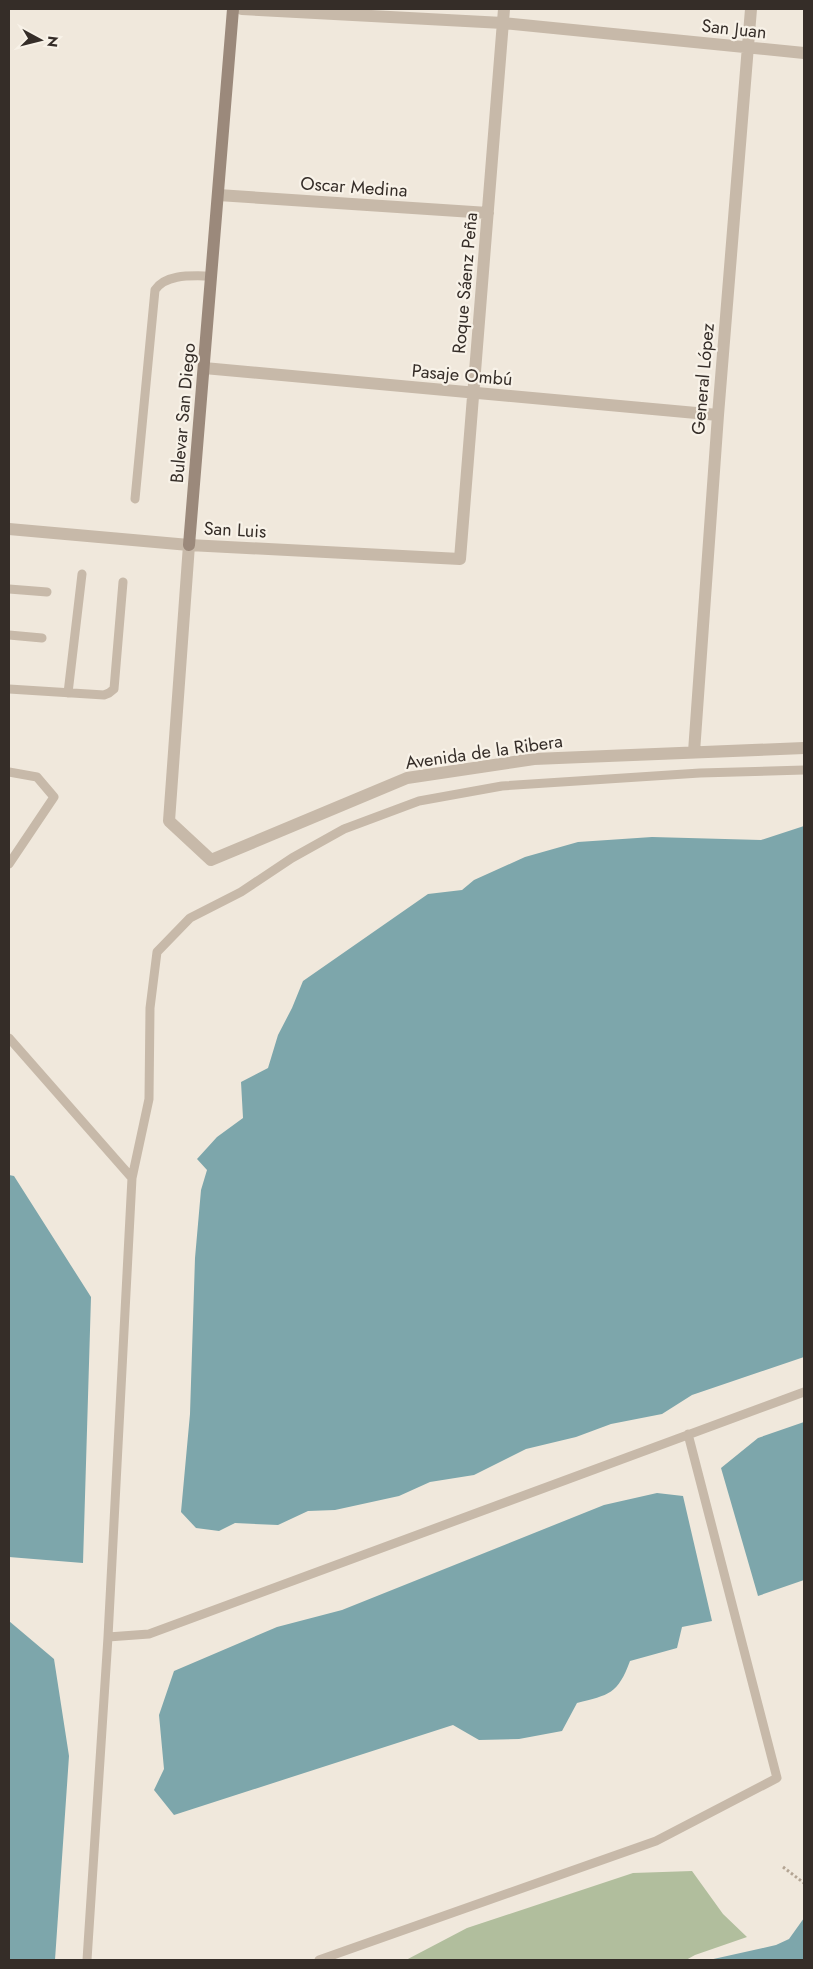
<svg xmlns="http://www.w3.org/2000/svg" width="813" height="1969" font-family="Jost,sans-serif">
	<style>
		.green { fill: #b1be9d }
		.water { fill: #7da6ab }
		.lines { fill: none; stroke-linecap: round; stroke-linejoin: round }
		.path { stroke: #b3a493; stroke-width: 3; stroke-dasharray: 2.5 2.5; stroke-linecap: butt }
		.lane { stroke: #c7b9a9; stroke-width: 9 }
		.street { stroke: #c7b9a9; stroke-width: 12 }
		.secondary { stroke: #9b897b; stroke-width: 12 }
		.labels { text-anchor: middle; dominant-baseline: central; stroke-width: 4.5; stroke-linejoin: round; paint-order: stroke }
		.street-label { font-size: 18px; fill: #352d28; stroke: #f8f2e8 }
	</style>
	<rect width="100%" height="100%" fill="#f0e8dc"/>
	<path class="green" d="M 692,1871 L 723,1914 L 747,1937 L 695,1955 L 686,1960 L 406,1960 L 467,1928 L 633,1873 Z"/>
	<path class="water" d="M 804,826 L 804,1357 L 692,1395 L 662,1414 L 611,1424 L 576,1437 L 526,1449 L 474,1475 L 430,1482 L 399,1496 L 335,1510 L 308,1511 L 278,1525 L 235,1523 L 219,1531 L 196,1528 L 181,1512 L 190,1414 L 195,1258 L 201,1190 L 207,1170 L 197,1159 L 217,1137 L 243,1118 L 241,1082 L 268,1068 L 278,1035 L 292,1008 L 303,981 L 428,894 L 462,890 L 474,880 L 525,857 L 578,842 L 652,837 L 761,840 Z
		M 9,1175 L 14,1176 L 91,1297 L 83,1563 L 9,1557 Z
		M 804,1422 L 804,1580 L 758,1596 L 721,1468 L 758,1438 Z
		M 657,1493 L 683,1496 L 712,1621 L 682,1627 L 677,1648 L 630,1661 C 618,1694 609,1695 577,1703 L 562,1731 L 519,1739 L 479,1740 L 453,1725 L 174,1815 L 154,1790 L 164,1769 L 159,1715 L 174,1671 L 277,1627 L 342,1610 L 604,1505 Z
		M 9,1621 L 54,1659 L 69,1756 L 55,1960 L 9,1960 Z
		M 804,1918 L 804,1960 L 709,1960 L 776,1945 L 789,1939 Z"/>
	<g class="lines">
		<path class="path" d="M 783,1867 L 804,1883"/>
		<path class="lane" d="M 135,499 L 155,290 C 166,273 194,276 211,276
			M 9,589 L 47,592
			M 9,635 L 42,638
			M 9,689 L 104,695 L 109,693 L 114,689 L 123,582
			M 68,693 L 82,574
			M 9,772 L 37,777 L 54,797 L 9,864
			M 9,1038 L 132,1178
			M 108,1637 L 149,1634 L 804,1392
			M 87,1960 L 108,1637 L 132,1178 L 149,1099 L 150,1008 L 157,952 L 190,918 L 241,892 L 292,858 L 344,829 L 419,801 L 502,786 L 700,773 L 804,770
			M 319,1960 L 656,1841 L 777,1778 L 688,1434"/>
		<path class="street" d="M 242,9 L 503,23 L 804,53
			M 218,195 L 488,213
			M 204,368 L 718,415
			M 9,529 L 189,545 L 460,559 L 504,9
			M 189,545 L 169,821 L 211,860 L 407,778 L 534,759 L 804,748
			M 694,752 L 718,415 L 751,9"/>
		<path class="secondary" d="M 189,545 L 233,9"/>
	</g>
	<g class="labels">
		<g class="street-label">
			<text transform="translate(734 29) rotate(6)">San Juan</text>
			<text transform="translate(354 187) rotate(4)">Oscar Medina</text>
			<text transform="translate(465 283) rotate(-85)">Roque Sáenz Peña</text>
			<text transform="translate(462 375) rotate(5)">Pasaje Ombú</text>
			<text transform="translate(703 379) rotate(-85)">General López</text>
			<text transform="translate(183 413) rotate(-85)">Bulevar San Diego</text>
			<text transform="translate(235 530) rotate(3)">San Luis</text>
			<text transform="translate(484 752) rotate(-8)">Avenida de la Ribera</text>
		</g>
	</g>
	<rect width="813" height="1969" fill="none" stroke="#352d28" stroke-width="20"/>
	<g transform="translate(40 40) rotate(97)" stroke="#f8f2e8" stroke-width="4" paint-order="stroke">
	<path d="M0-4L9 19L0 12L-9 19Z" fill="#352d28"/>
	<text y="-8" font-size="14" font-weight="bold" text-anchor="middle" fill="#352d28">N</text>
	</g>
</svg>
